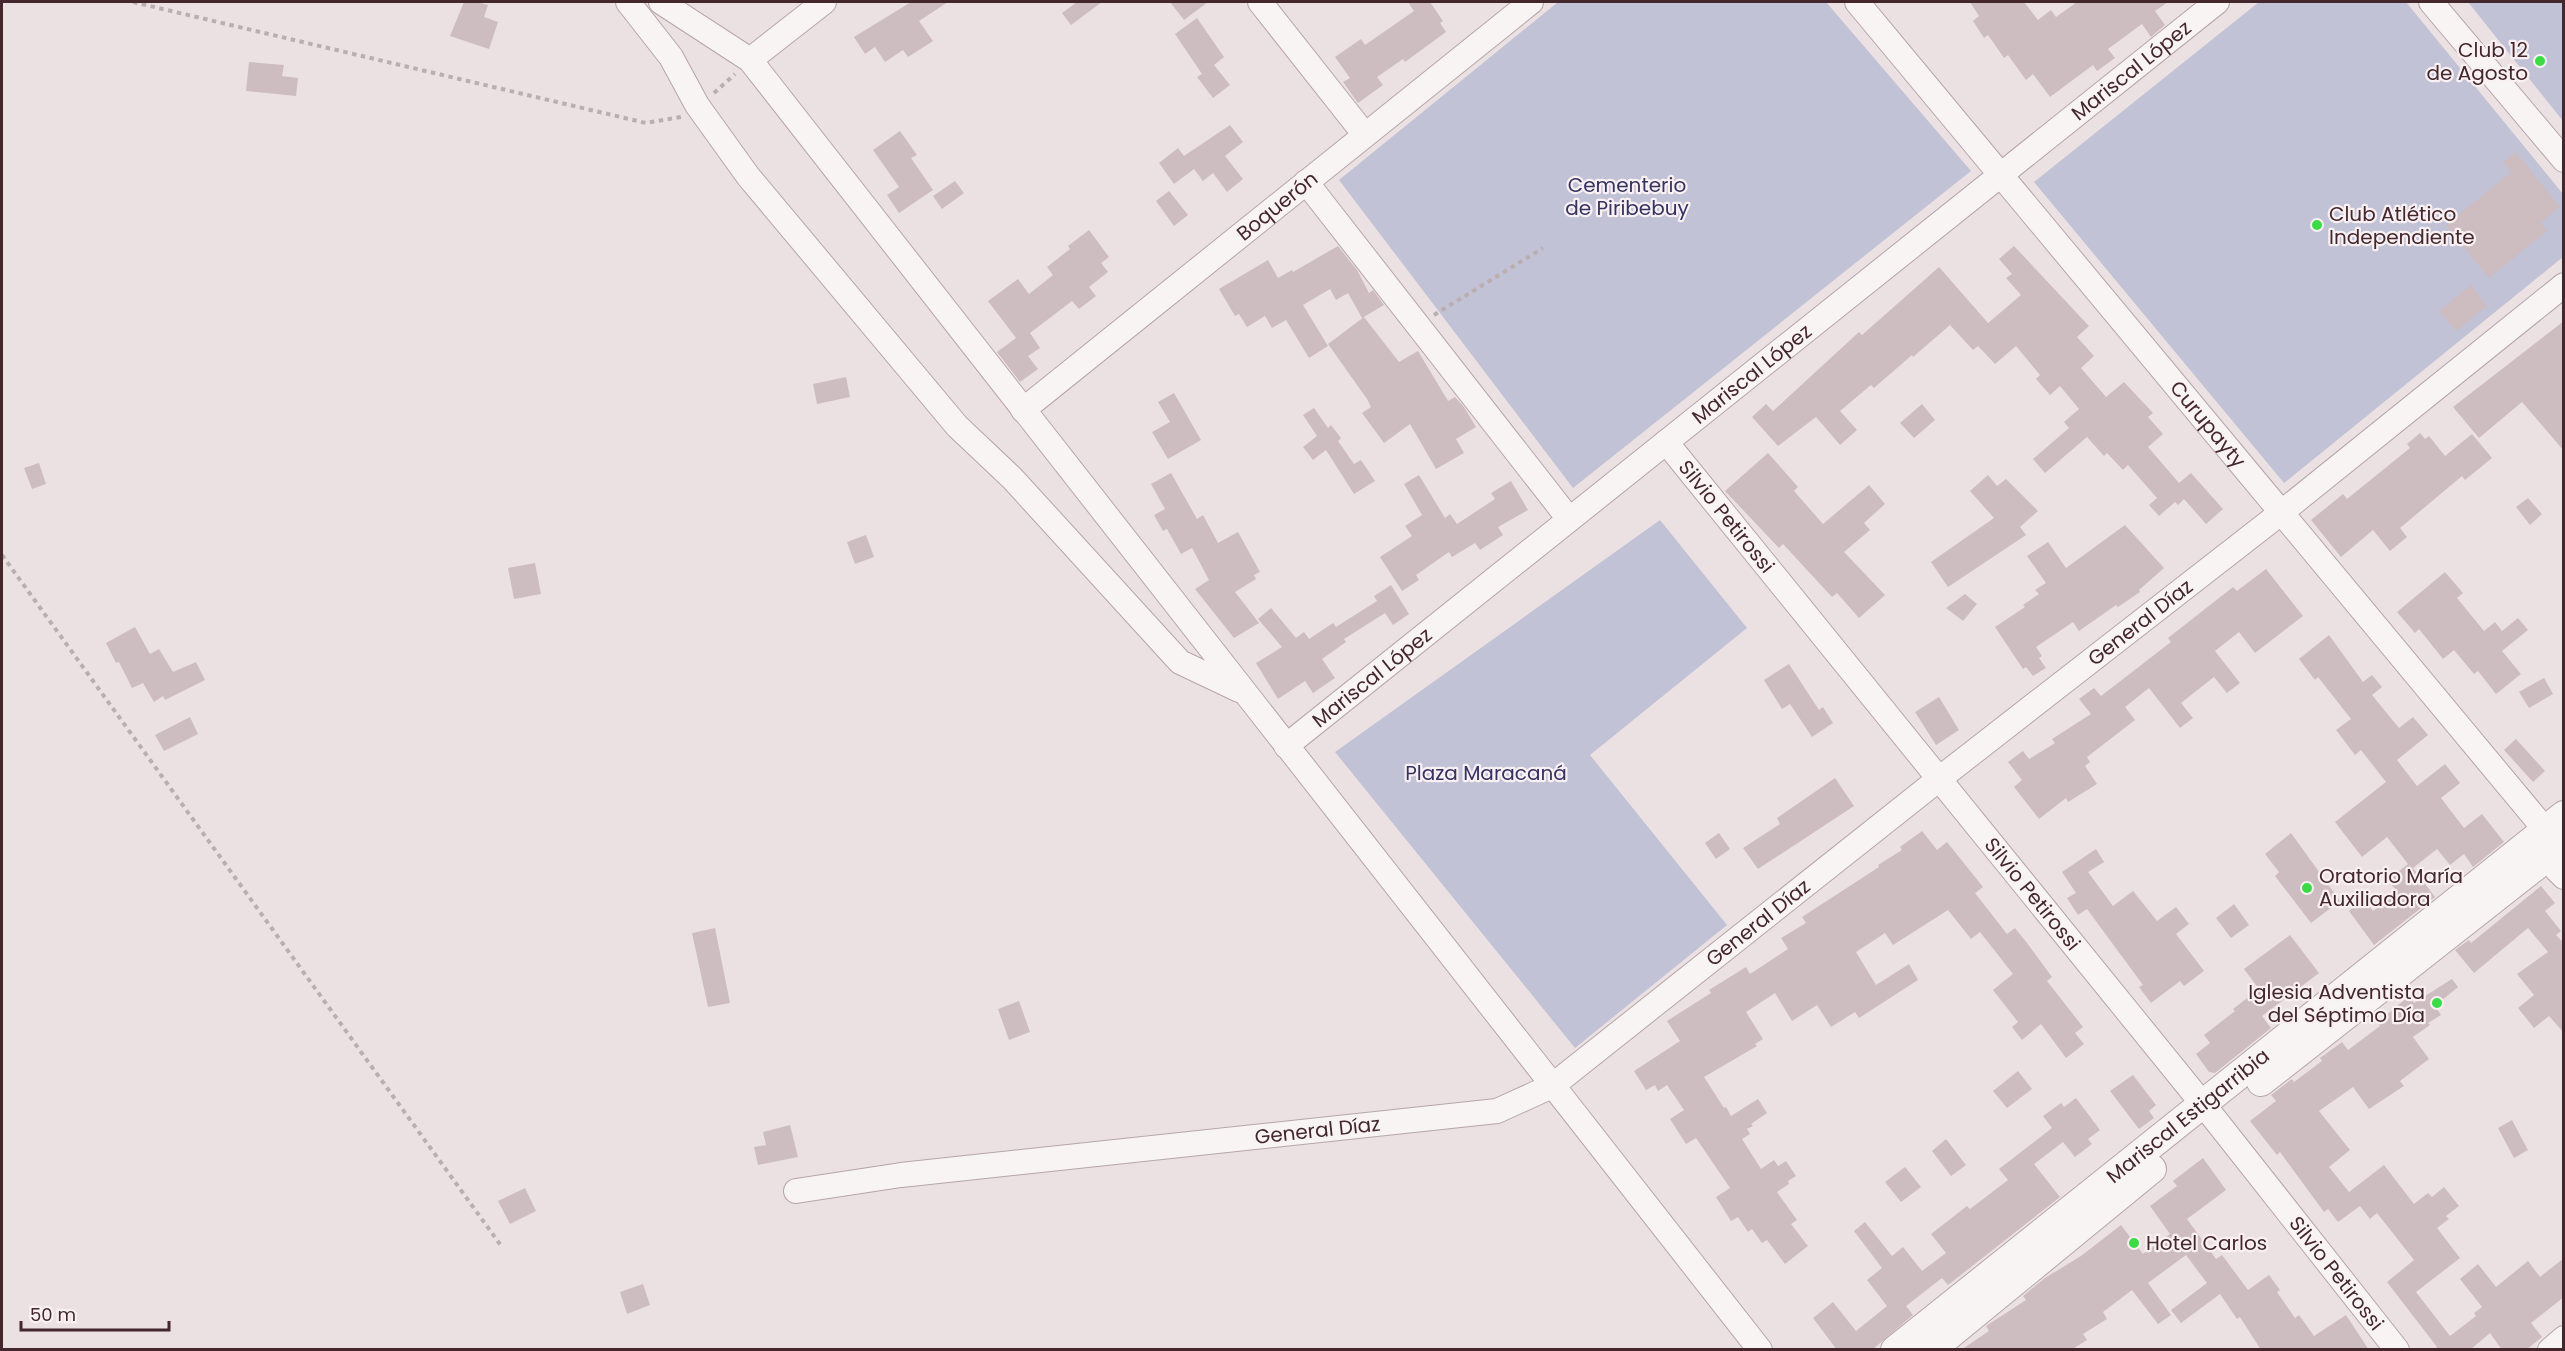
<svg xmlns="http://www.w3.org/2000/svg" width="2565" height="1351" font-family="Poppins,sans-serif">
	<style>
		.green { fill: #c1c2d5 }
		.building { fill: #cebdc0 }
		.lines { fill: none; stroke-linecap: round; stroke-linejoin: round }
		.minor-casing { stroke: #b6a5a8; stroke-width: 26 }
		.tertiary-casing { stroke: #b6a5a8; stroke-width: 30 }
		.path { stroke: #bbaeb0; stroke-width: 4; stroke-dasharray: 4.5 4.5; stroke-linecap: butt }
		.minor { stroke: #f9f4f4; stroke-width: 24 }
		.tertiary { stroke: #f9f4f4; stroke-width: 28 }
		.poi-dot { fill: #3bdb45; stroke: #f8f0f2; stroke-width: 2 }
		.labels { text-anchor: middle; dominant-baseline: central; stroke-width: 4.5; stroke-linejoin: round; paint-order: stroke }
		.poi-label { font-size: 20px; fill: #44272c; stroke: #f8f0f2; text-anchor: start }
		.street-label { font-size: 20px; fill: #44272c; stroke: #f8f0f2 }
		.park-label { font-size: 20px; fill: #353361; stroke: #f8f0f2 }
	</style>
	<rect width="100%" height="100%" fill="#ebe1e2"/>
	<path class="green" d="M 1558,2 L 1826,2 L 1971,171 L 1573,488 L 1339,180 Z
		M 2259,2 L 2406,2 L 2563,194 L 2563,257 L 2284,483 L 2034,182 Z
		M 2468,2 L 2563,2 L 2563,121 Z
		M 1660,520 L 1747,628 L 1590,755 L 1727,925 L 1575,1048 L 1335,752 Z"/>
	<path class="building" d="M 464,2 L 478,2 L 488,5 L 484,17 L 498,22 L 489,49 L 450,36 Z
		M 911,2 L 948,2 L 919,21 L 933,41 L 908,57 L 903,50 L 885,62 L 875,47 L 865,54 L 854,37 Z
		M 1077,2 L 1102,2 L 1071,25 L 1062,13 Z
		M 1170,2 L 1208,2 L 1184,20 Z
		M 1408,2 L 1430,2 L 1443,21 L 1440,23 L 1446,32 L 1405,62 L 1403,59 L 1377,77 L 1383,85 L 1358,103 L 1343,82 L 1350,78 L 1335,57 L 1361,39 L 1365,45 L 1414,11 Z
		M 1970,2 L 2024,2 L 2038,20 L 2051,10 L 2056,17 L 2077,2 L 2168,2 L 2155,11 L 2165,25 L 2151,37 L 2142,24 L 2108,49 L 2115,58 L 2097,71 L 2093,65 L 2050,97 L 2033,74 L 2026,80 L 2008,55 L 2004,58 L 1988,35 L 1984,38 L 1973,21 L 1979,16 Z
		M 1197,18 L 1224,57 L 1214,65 L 1230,85 L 1213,98 L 1197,77 L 1202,74 L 1175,34 Z
		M 249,62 L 284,65 L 282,76 L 298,78 L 296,96 L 246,91 Z
		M 1230,125 L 1243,142 L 1225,156 L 1243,179 L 1227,192 L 1213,173 L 1203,181 L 1194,169 L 1174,184 L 1159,163 L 1178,148 L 1184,156 Z
		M 900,131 L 917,155 L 911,158 L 933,190 L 899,213 L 887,195 L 899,187 L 873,150 Z
		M 2516,152 L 2560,207 L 2541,223 L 2547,231 L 2489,278 L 2446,225 L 2511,172 L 2503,162 Z
		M 955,181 L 964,193 L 942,209 L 933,196 Z
		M 1169,191 L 1188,215 L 1174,226 L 1156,201 Z
		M 1089,230 L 1109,257 L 1101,263 L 1108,272 L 1089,287 L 1096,296 L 1079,309 L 1072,301 L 1030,333 L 1040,348 L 1028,356 L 1038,369 L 1020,382 L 997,352 L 1016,338 L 988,301 L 1018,279 L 1029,294 L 1053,275 L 1047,267 L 1070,249 L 1068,246 Z
		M 1338,246 L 1357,270 L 1369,293 L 1373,290 L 1384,305 L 1362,318 L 1348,293 L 1336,300 L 1330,289 L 1303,305 L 1328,346 L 1309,358 L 1286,320 L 1272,328 L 1265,316 L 1247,327 L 1239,314 L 1235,316 L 1219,289 L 1268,260 L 1278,278 L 1292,270 L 1293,272 Z
		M 2014,246 L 2089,326 L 2077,337 L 2094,356 L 2081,368 L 2106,397 L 2124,382 L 2153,413 L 2148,417 L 2163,434 L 2148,447 L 2179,483 L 2191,473 L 2223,509 L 2206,524 L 2184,499 L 2178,505 L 2175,502 L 2159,516 L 2149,505 L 2157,498 L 2128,465 L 2123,470 L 2107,453 L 2104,456 L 2087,437 L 2045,473 L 2033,459 L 2069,428 L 2064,422 L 2079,409 L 2060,386 L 2050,395 L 2036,379 L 2040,375 L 2016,346 L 1995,364 L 1978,346 L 1973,350 L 1950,325 L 1913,357 L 1912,355 L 1874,388 L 1871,385 L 1840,411 L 1857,430 L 1840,445 L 1816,417 L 1778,446 L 1752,417 L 1766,404 L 1773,411 L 1859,332 L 1862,335 L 1939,267 L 1988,323 L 2021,295 L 2006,278 L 2012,274 L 1999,259 Z
		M 2471,285 L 2487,306 L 2456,331 L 2439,311 Z
		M 1364,317 L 1399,362 L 1418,351 L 1448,401 L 1455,397 L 1464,407 L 1476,427 L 1456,439 L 1464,453 L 1436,469 L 1410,424 L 1384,443 L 1362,413 L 1371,407 L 1367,399 L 1328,344 Z
		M 2564,321 L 2564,451 L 2522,402 L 2479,438 L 2453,407 Z
		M 846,377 L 850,397 L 817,404 L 813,384 Z
		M 1174,393 L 1201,440 L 1168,459 L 1152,432 L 1170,422 L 1158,402 Z
		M 1922,404 L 1935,420 L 1914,438 L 1900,423 Z
		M 1314,408 L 1328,428 L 1331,425 L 1341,438 L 1338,441 L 1354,464 L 1361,460 L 1375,481 L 1354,494 L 1326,450 L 1313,460 L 1303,447 L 1317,436 L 1303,415 Z
		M 2420,433 L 2425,439 L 2429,436 L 2445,456 L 2472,434 L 2492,458 L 2465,480 L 2462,476 L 2400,528 L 2407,537 L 2390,551 L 2373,530 L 2341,557 L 2311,520 L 2343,494 L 2347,499 L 2410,448 L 2407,444 Z
		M 1768,453 L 1798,487 L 1794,491 L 1823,524 L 1869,485 L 1885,504 L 1864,523 L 1870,530 L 1844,552 L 1885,595 L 1859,618 L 1837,593 L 1832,597 L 1783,544 L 1779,548 L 1725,491 Z
		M 39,463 L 46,484 L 32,489 L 24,468 Z
		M 1171,473 L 1197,519 L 1203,515 L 1218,543 L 1238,532 L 1260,572 L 1254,575 L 1256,579 L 1235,592 L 1259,623 L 1234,638 L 1195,589 L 1209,580 L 1192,548 L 1181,554 L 1167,529 L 1163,531 L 1154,515 L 1165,509 L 1151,484 Z
		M 1419,475 L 1445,518 L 1450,514 L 1457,524 L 1495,499 L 1491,493 L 1511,481 L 1528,510 L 1498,527 L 1503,535 L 1480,550 L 1475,543 L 1452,557 L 1449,552 L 1416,575 L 1419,580 L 1402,591 L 1380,557 L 1412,536 L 1405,526 L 1422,515 L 1404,484 Z
		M 1988,475 L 1997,486 L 2006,479 L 2038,511 L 2020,527 L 2026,535 L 1948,587 L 1931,562 L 1994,518 L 1970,491 Z
		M 2528,498 L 2542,514 L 2530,525 L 2516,507 Z
		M 2125,525 L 2164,568 L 2139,590 L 2140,592 L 2118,607 L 2116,605 L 2079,631 L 2073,622 L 2036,647 L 2042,656 L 2039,658 L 2046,668 L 2033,676 L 2026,667 L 2023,669 L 1995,627 L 2025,607 L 2023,605 L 2039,594 L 2035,590 L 2046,583 L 2027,556 L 2048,542 L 2066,568 Z
		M 866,535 L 874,557 L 855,564 L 847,542 Z
		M 535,563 L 541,594 L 514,599 L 508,568 Z
		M 2266,569 L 2303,616 L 2255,653 L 2239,632 L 2215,651 L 2240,683 L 2227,693 L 2214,677 L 2181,703 L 2193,718 L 2180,728 L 2149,688 L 2125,707 L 2135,720 L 2087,757 L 2090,762 L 2085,766 L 2097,784 L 2068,802 L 2066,798 L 2039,819 L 2014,787 L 2022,780 L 2008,762 L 2023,751 L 2029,759 L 2055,743 L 2052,739 L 2091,714 L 2079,699 L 2094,688 L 2101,696 L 2171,642 L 2168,638 L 2233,587 L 2237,591 Z
		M 2445,572 L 2463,593 L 2457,598 L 2484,631 L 2495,622 L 2502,631 L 2518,618 L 2528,630 L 2502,651 L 2521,674 L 2496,694 L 2478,671 L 2474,674 L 2454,650 L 2443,659 L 2419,629 L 2415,633 L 2397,612 Z
		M 1391,585 L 1409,614 L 1393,625 L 1385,613 L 1344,639 L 1346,642 L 1322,659 L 1335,678 L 1313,693 L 1305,681 L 1278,699 L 1256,663 L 1282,647 L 1258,619 L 1271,608 L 1296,638 L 1304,632 L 1309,639 L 1333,623 L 1336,627 L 1377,601 L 1374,596 Z
		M 1965,594 L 1977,604 L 1963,621 L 1946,608 Z
		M 135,627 L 150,654 L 159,649 L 173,672 L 196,662 L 205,680 L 165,700 L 163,696 L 154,702 L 143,683 L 132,688 L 119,662 L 116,663 L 106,643 Z
		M 2329,635 L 2363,682 L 2372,675 L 2382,687 L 2372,695 L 2399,728 L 2413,717 L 2428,735 L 2397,760 L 2417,786 L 2445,764 L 2460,783 L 2441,798 L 2464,828 L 2482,814 L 2504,842 L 2473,867 L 2464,854 L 2450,865 L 2437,849 L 2413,868 L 2435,897 L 2374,945 L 2349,911 L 2364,899 L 2373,911 L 2398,893 L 2388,880 L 2408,864 L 2387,837 L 2362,857 L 2335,822 L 2386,782 L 2361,750 L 2355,755 L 2336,730 L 2351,719 L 2318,677 L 2315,680 L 2299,659 Z
		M 1789,664 L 1819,710 L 1823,707 L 1833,723 L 1812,737 L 1790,704 L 1782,709 L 1764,680 Z
		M 2544,678 L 2553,694 L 2529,708 L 2519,692 Z
		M 1939,697 L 1959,730 L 1936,745 L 1915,712 Z
		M 190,717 L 198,734 L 164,751 L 155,735 Z
		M 2516,739 L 2545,771 L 2533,782 L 2504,750 Z
		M 1835,778 L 1854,806 L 1758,869 L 1743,848 L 1780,824 L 1777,818 Z
		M 1922,831 L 1937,850 L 1947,842 L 1983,887 L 1975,893 L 2007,934 L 2015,928 L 2027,943 L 2052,977 L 2047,981 L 2083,1027 L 2075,1033 L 2084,1044 L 2066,1058 L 2041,1024 L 2022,1040 L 2012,1027 L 2018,1022 L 1993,990 L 2013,974 L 1980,932 L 1971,939 L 1948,910 L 1893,945 L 1885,933 L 1856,952 L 1876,985 L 1909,964 L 1918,980 L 1859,1018 L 1855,1012 L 1831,1027 L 1817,1005 L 1792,1021 L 1775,993 L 1746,1012 L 1763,1039 L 1755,1044 L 1757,1046 L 1704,1077 L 1724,1108 L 1726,1107 L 1731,1116 L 1758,1099 L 1767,1113 L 1751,1124 L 1753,1126 L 1747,1129 L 1750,1134 L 1742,1139 L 1761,1169 L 1774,1160 L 1778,1166 L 1786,1161 L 1796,1176 L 1788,1181 L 1789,1184 L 1777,1192 L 1797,1220 L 1791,1224 L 1808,1246 L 1785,1264 L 1767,1240 L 1762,1243 L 1752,1229 L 1748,1232 L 1738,1217 L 1731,1221 L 1716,1197 L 1730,1188 L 1696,1138 L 1686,1144 L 1670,1119 L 1684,1110 L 1667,1085 L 1658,1091 L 1655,1085 L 1646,1090 L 1634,1071 L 1680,1041 L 1667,1021 L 1711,993 L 1709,990 L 1746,967 L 1750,974 L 1788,949 L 1781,938 L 1806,923 L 1802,917 L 1879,867 L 1878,865 L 1902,850 L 1900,847 Z
		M 1719,833 L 1730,849 L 1716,859 L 1705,843 Z
		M 2291,833 L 2340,901 L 2311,923 L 2275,876 L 2279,872 L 2265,854 Z
		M 2096,849 L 2104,862 L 2088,872 L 2113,906 L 2133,891 L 2157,921 L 2176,907 L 2189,924 L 2176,934 L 2204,971 L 2184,986 L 2180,981 L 2151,1003 L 2139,987 L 2143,985 L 2087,909 L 2078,915 L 2067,898 L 2076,893 L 2062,872 Z
		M 2541,886 L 2555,903 L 2545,911 L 2561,931 L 2556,935 L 2562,941 L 2564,940 L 2564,1033 L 2549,1016 L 2534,1028 L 2518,1008 L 2534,995 L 2517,974 L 2548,952 L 2528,928 L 2474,973 L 2455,950 L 2469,940 L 2471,943 Z
		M 2234,904 L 2249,925 L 2231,938 L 2216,918 Z
		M 715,928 L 730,1003 L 708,1007 L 692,933 Z
		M 2290,935 L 2319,973 L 2262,1016 L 2271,1028 L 2215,1073 L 2209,1072 L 2196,1054 L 2210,1043 L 2204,1035 L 2235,1011 L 2233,1009 L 2259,989 L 2244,969 Z
		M 2452,979 L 2458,987 L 2435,1006 L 2441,1015 L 2428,1023 L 2430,1025 L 2413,1037 L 2429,1059 L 2400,1081 L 2404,1086 L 2369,1109 L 2353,1087 L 2319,1111 L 2350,1150 L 2329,1167 L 2349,1192 L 2384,1165 L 2414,1204 L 2428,1193 L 2432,1197 L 2444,1187 L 2459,1206 L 2446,1216 L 2449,1219 L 2437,1228 L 2460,1258 L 2416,1292 L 2450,1336 L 2476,1316 L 2474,1313 L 2482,1307 L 2460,1279 L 2478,1264 L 2496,1287 L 2528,1261 L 2540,1277 L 2564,1258 L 2564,1297 L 2531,1323 L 2542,1337 L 2526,1350 L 2502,1350 L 2490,1333 L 2470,1350 L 2433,1350 L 2437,1347 L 2387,1282 L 2414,1260 L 2377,1213 L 2370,1219 L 2360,1206 L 2338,1222 L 2328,1209 L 2324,1212 L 2280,1152 L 2277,1155 L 2250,1121 L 2276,1101 L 2271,1095 L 2292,1079 L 2294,1082 L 2322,1061 L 2320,1058 L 2342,1042 L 2348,1050 L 2380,1026 L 2378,1022 L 2409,996 L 2414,1003 Z
		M 1019,1001 L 1030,1032 L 1009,1040 L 998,1009 Z
		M 2018,1071 L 2032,1089 L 2007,1108 L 1993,1091 Z
		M 2133,1075 L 2156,1105 L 2149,1111 L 2154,1118 L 2139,1129 L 2110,1091 Z
		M 2076,1098 L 2100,1130 L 2088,1139 L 2092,1144 L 2075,1157 L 2063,1142 L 2034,1164 L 2060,1197 L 1948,1285 L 1942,1278 L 1906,1306 L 1913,1315 L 1872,1350 L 1837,1350 L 1813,1318 L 1833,1302 L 1856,1331 L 1887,1306 L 1867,1280 L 1882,1268 L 1854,1231 L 1865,1222 L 1892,1256 L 1903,1247 L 1922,1271 L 1946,1253 L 1931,1234 L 1967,1206 L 1970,1209 L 2008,1180 L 1999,1169 L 2052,1128 L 2043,1116 L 2061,1103 L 2064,1107 Z
		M 2512,1120 L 2528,1150 L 2514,1158 L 2498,1128 Z
		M 790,1125 L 798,1157 L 758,1165 L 754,1147 L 766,1145 L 763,1132 Z
		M 1946,1139 L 1966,1165 L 1951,1176 L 1932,1151 Z
		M 2203,1158 L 2226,1190 L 2187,1219 L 2216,1259 L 2222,1255 L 2248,1290 L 2269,1275 L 2280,1290 L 2277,1292 L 2295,1318 L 2299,1315 L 2314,1336 L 2346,1315 L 2369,1350 L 2261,1350 L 2240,1317 L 2237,1319 L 2220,1294 L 2181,1323 L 2171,1310 L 2207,1283 L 2186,1255 L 2148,1283 L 2171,1315 L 2158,1324 L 2132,1290 L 2103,1312 L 2107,1319 L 2083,1334 L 2087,1340 L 2071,1350 L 1961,1350 L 1989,1331 L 1986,1326 L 2026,1300 L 2023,1296 L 2045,1278 L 2081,1256 L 2121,1225 L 2143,1254 L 2170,1234 L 2150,1206 L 2177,1186 L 2173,1181 Z
		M 1905,1167 L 1921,1187 L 1901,1202 L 1885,1182 Z
		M 525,1188 L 536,1211 L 510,1224 L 498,1201 Z
		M 643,1284 L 650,1305 L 627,1314 L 620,1292 Z"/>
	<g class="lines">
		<defs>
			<g id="minor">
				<path d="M 628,2 L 671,57 L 697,105 L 748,176 L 957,426 L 1012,478 L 1180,662 L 1239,690"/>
				<path d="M 661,2 L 750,60 L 1760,1350"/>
				<path d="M 1260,2 L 1365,135"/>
				<path id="s1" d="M 1857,2 L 2557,844"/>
				<path d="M 2431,2 L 2564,160"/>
				<path d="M 750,60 L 824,2"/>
				<path d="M 1306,182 L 1569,519"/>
				<path id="s2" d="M 1023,410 L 1531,2"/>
				<path id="s3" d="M 1666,442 L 2214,1118 L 2397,1350"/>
				<path id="s4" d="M 1286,746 L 2217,2"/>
				<path d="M 2560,847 L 2557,870 L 2564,877"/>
				<path id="s5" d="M 796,1191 L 901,1175 L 1497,1111 L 1552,1086 L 1939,779 L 2282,512 L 2564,285"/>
				<path d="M 2550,1350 L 2564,1338"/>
			</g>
			<g id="tertiary">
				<path d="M 2261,1082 L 2564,844"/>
				<path id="s6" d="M 1895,1350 L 2564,815"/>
				<path d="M 1931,1350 L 2152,1169"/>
			</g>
		</defs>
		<use href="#minor" class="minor-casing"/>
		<use href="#tertiary" class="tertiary-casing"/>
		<path class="path" d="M 133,2 L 646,123 L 681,117
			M 714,93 L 735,74
			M 1434,315 L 1543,248
			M 2,555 L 502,1247"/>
		<use href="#minor" class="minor"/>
		<use href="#tertiary" class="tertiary"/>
	</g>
	<g class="poi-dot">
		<circle cx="2540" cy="61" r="6"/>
		<circle cx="2317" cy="225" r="6"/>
		<circle cx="2307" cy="888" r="6"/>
		<circle cx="2437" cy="1003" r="6"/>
		<circle cx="2134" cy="1243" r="6"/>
	</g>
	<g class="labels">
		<g class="poi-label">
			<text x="2528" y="50" text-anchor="end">Club 12<tspan x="2528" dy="23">de Agosto</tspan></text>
			<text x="2329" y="214">Club Atlético<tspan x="2329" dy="23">Independiente</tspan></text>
			<text x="2319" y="876">Oratorio María<tspan x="2319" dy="23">Auxiliadora</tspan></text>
			<text x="2425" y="992" text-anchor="end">Iglesia Adventista<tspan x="2425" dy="23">del Séptimo Día</tspan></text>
			<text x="2146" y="1243">Hotel Carlos</text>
		</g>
		<g class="street-label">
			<text stroke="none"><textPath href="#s4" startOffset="1082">Mariscal López</textPath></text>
			<text stroke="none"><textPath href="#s2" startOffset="326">Boquerón</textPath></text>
			<text stroke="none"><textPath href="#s4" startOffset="596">Mariscal López</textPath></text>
			<text stroke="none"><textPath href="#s1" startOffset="549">Curupayty</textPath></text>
			<text stroke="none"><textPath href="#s3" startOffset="96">Silvio Petirossi</textPath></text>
			<text stroke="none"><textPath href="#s5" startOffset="1515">General Díaz</textPath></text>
			<text stroke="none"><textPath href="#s4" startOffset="110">Mariscal López</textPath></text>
			<text stroke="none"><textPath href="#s3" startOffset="582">Silvio Petirossi</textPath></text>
			<text stroke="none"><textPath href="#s5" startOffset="1029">General Díaz</textPath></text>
			<text stroke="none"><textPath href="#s6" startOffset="375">Mariscal Estigarribia</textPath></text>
			<text stroke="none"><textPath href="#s5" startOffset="525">General Díaz</textPath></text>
			<text stroke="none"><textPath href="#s3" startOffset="1068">Silvio Petirossi</textPath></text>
		</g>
		<g class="park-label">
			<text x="1627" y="185">Cementerio<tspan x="1627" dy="23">de Piribebuy</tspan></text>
			<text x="1486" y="773">Plaza Maracaná</text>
		</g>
	</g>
	<rect width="2565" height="1351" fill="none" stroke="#44272c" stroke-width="6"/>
	<path d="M21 1321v9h148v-9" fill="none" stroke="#44272c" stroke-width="3"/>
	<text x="30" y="1321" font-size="18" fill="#44272c" stroke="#f8f0f2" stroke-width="4.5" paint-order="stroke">50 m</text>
</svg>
